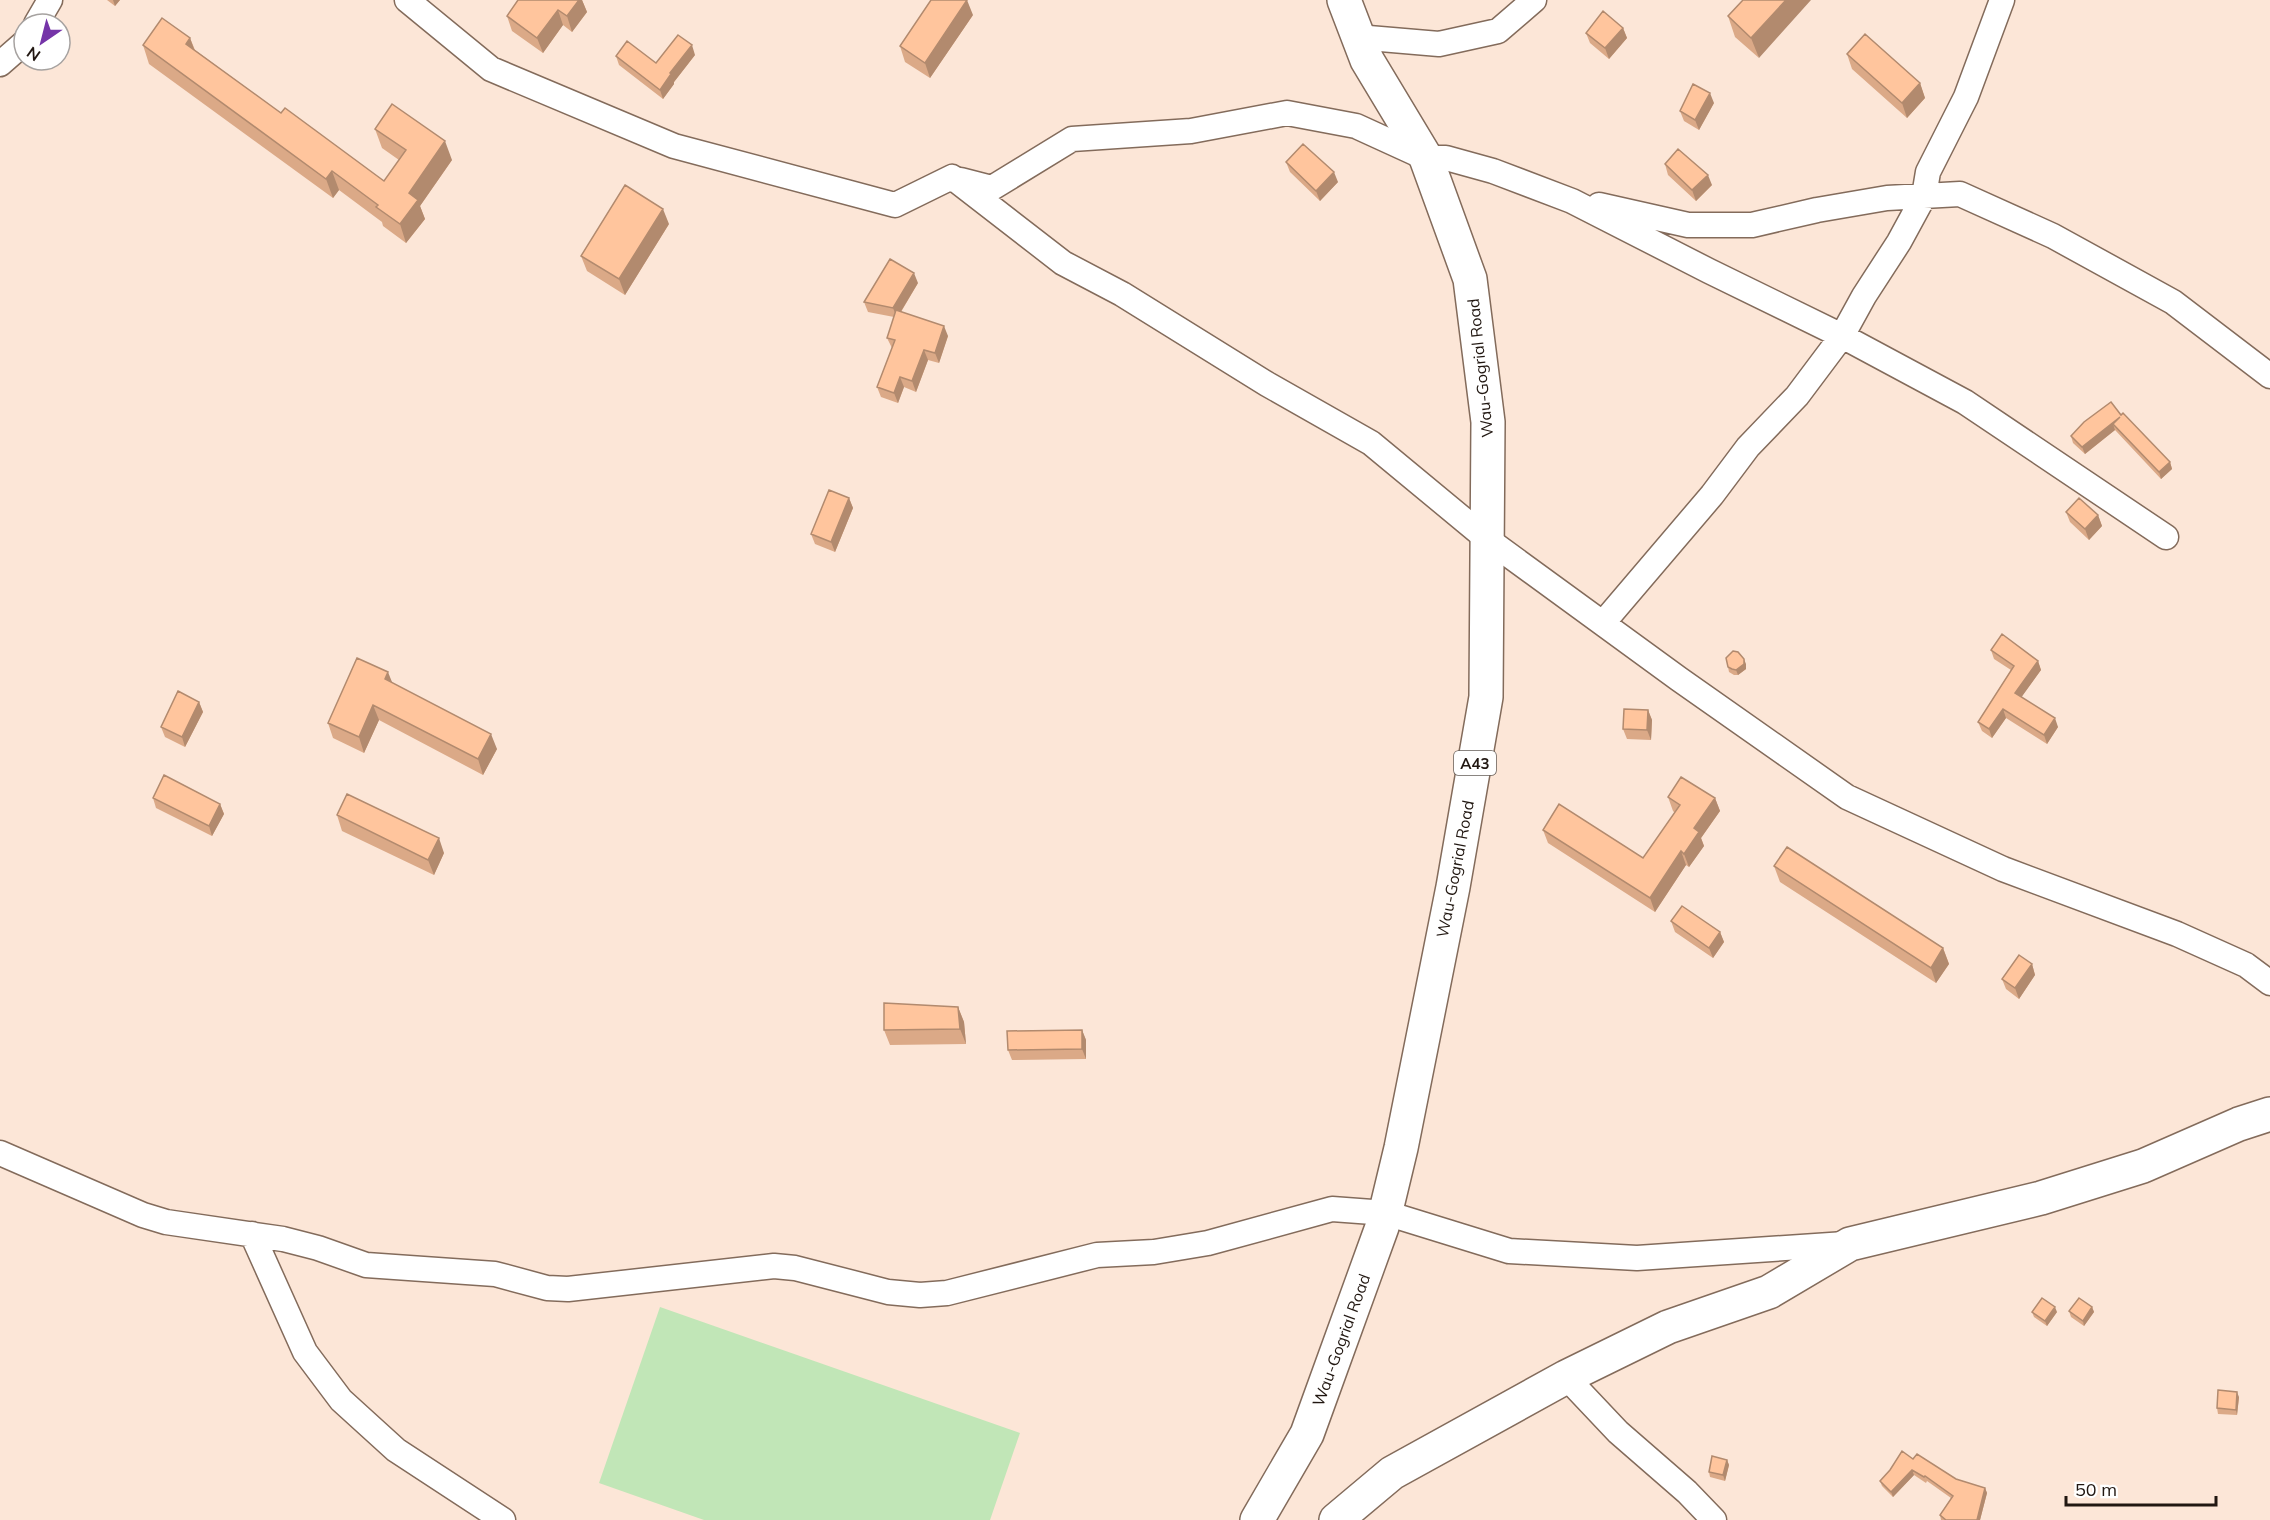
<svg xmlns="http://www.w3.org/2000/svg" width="2270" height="1520" font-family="Mulish,sans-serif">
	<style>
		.green { fill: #c1e6b7 }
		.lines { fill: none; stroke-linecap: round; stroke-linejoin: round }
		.street-casing { stroke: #836b5b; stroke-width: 27 }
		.primary-casing { stroke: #836b5b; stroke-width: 36 }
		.street { stroke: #fff; stroke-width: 24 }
		.primary { stroke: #fff; stroke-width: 33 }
		.wall { fill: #dba987 }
		.shaded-wall { fill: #b28a6e }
		.building { fill: #ffc59d; stroke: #b28a6e; stroke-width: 1.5 }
		.labels { text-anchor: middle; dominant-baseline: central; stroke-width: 4.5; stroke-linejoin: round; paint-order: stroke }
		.shield { fill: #fff; stroke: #645d58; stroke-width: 1.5 }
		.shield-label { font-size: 15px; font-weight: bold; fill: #211711 }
		.street-label { font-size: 16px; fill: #211711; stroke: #fff }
	</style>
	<rect width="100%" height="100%" fill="#fce6d7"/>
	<path class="green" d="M 660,1307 L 1020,1433 L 990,1520 L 704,1520 L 599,1483 Z"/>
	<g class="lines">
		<defs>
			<path id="street" d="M 407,0 L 491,69 L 674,146 L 895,205 L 952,177 L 1063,263 L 1122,294 L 1267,384 L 1371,443 L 1487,539 L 1679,679 L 1847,797 L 2003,869 L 2177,934 L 2246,965 L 2270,983
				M 36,24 L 50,0
				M 1357,37 L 1439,44 L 1498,31 L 1534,0
				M 0,64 L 24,43
				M 961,180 L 992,188 L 1072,139 L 1191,131 L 1287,113 L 1356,126 L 1426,158 L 1446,158 L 1493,171 L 1572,201 L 1709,271 L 1842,336 L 1965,402 L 2166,537
				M 1599,205 L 1688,225 L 1752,225 L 1817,210 L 1887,198 L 1960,194 L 2053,236 L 2173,302 L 2270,376
				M 1603,623 L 1712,495 L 1748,447 L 1797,396 L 1842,336 L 1864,296 L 1899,242 L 1924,196 L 1928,172 L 1966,97 L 2002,0
				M 0,1153 L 143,1215 L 166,1222 L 283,1239 L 318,1248 L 366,1265 L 495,1274 L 547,1288 L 568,1289 L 774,1266 L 795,1268 L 888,1292 L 920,1295 L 947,1293 L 1097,1255 L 1154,1252 L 1208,1243 L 1332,1209 L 1386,1213 L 1509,1251 L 1637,1258 L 1845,1244
				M 252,1234 L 305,1352 L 341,1400 L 396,1450 L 503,1520
				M 1566,1377 L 1618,1432 L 1687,1492 L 1714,1520"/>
			<path id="primary" d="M 1257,1520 L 1307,1434 L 1382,1227 L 1401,1148 L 1453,887 L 1486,697 L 1488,422 L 1470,279 L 1426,158 L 1367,60 L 1344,0
				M 1336,1520 L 1392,1473 L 1566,1377 L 1668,1327 L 1769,1292 L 1850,1244 L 2041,1198 L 2143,1166 L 2239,1124 L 2270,1114"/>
		</defs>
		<use href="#street" class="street-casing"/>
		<use href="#primary" class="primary-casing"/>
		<use href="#street" class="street"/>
		<use href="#primary" class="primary"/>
	</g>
	<path class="wall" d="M 107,0 L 120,0 L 115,6 Z
		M 518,0 L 582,0 L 587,12 L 572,32 L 563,25 L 543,53 L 512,31 L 507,16 Z
		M 1743,0 L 1759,58 L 1735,37 L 1728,16 Z
		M 973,15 L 930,78 L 905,62 L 900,46 Z
		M 1623,28 L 1627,38 L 1609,59 L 1590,43 L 1586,33 Z
		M 190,38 L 195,50 L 281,113 L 384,181 L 399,160 L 382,148 L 375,129 L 452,160 L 420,206 L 425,219 L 406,243 L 383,226 L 382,222 L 339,190 L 333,198 L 149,64 L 143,45 Z
		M 1847,54 L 1920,83 L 1925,98 L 1907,118 L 1852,69 Z
		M 695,55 L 674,82 L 674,84 L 663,99 L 619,65 L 616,56 L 656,63 Z
		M 1714,103 L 1699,130 L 1684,121 L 1680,111 Z
		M 1286,162 L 1338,182 L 1320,201 L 1290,172 Z
		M 1665,164 L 1712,185 L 1696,201 L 1668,175 Z
		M 669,224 L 625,295 L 587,271 L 581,256 Z
		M 918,283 L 901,312 L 948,336 L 939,363 L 928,360 L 916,392 L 904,387 L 898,403 L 881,397 L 877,387 L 892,348 L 887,338 L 894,317 L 868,312 L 864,302 Z
		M 2121,415 L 2170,462 L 2172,469 L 2161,479 L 2115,430 L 2085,454 L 2073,443 L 2071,436 Z
		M 849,498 L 853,508 L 835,552 L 815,544 L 811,534 Z
		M 2066,512 L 2098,515 L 2102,526 L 2089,540 L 2070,522 Z
		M 1991,650 L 2038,661 L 2041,670 L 2021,697 L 2058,727 L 2047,744 L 2006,718 L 1992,738 L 1982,731 L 1978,722 L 2011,670 L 1994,659 Z
		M 1746,664 L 1746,669 L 1738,675 L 1734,675 L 1729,672 L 1728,667 Z
		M 392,683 L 497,749 L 483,775 L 379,720 L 364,753 L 333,738 L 328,723 Z
		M 199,702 L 203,712 L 185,747 L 165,737 L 161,727 Z
		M 1648,710 L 1652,720 L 1651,740 L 1627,739 L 1623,729 Z
		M 1668,797 L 1715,798 L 1720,811 L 1701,838 L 1704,846 L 1689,867 L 1686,865 L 1655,912 L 1548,843 L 1543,830 L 1643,858 L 1675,813 L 1673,811 Z
		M 153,798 L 220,804 L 224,814 L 212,836 L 156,808 Z
		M 337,815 L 444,853 L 434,875 L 342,831 Z
		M 1774,866 L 1943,948 L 1949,964 L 1936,983 L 1780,882 Z
		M 1671,921 L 1720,932 L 1724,942 L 1713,958 L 1675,932 Z
		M 2032,964 L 2035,975 L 2019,999 L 2006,989 L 2002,979 Z
		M 958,1007 L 964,1022 L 966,1044 L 890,1045 L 884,1030 Z
		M 1082,1030 L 1086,1040 L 1086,1059 L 1012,1060 L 1008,1050 Z
		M 2092,1307 L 2094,1312 L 2084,1326 L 2071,1317 L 2069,1311 Z
		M 2032,1312 L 2057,1312 L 2047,1326 L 2034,1317 Z
		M 2239,1397 L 2237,1415 L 2218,1414 L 2217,1408 Z
		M 1913,1459 L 1956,1479 L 1985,1488 L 1987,1493 L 1980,1520 L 1941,1520 L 1940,1515 L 1951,1498 L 1927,1481 L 1926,1483 L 1914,1475 L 1893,1497 L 1882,1486 L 1880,1481 Z
		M 1727,1460 L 1729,1465 L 1725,1481 L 1710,1477 L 1709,1472 Z"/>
	<path class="shaded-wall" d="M 113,0 L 120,0 L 115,6 Z
		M 579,0 L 582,0 L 587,12 L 572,32 L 567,16 Z
		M 967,0 L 973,15 L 930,78 L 925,63 Z
		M 1786,0 L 1811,0 L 1759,58 L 1751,38 Z
		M 558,10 L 563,25 L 543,53 L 537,38 Z
		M 1623,28 L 1627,38 L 1609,59 L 1605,48 Z
		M 190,38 L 197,57 L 186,44 Z
		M 692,45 L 695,55 L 674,82 L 674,84 L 663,99 L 660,90 L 670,73 Z
		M 1920,83 L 1925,98 L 1907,118 L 1902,103 Z
		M 1710,93 L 1714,103 L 1699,130 L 1695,120 Z
		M 445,141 L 452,160 L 420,206 L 425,219 L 406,243 L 400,224 L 409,193 Z
		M 332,171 L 339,190 L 333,198 L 326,179 Z
		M 1334,172 L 1338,182 L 1320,201 L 1316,191 Z
		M 1708,175 L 1712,185 L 1696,201 L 1692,190 Z
		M 663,209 L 669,224 L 625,295 L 619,279 Z
		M 914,273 L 918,283 L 897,318 L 893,308 Z
		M 944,326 L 948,336 L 939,363 L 935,353 Z
		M 924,350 L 928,360 L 916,392 L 912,381 Z
		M 900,377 L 904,387 L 898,403 L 894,393 Z
		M 2120,417 L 2113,424 L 2115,430 L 2085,454 L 2082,447 Z
		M 2170,462 L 2172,469 L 2161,479 L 2159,472 Z
		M 849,498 L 853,508 L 835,552 L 831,542 Z
		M 2098,515 L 2102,526 L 2089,540 L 2085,529 Z
		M 1744,659 L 1746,664 L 1746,669 L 1738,675 L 1736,670 Z
		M 2038,661 L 2041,670 L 2018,702 L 2015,693 Z
		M 388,672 L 394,687 L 385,679 Z
		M 199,702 L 203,712 L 185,747 L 182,737 Z
		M 373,705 L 379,720 L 364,753 L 359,737 Z
		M 2003,709 L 2006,718 L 1992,738 L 1989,729 Z
		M 1648,710 L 1652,720 L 1651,740 L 1647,730 Z
		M 2055,718 L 2058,727 L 2047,744 L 2044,735 Z
		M 491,734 L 497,749 L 483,775 L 478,759 Z
		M 1715,798 L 1720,811 L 1701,838 L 1704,846 L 1689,867 L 1684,854 L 1694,828 Z
		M 220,804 L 224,814 L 212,836 L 209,826 Z
		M 439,838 L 444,853 L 434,875 L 428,860 Z
		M 1681,851 L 1686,865 L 1655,912 L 1650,898 Z
		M 1720,932 L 1724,942 L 1713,958 L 1709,948 Z
		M 1943,948 L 1949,964 L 1936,983 L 1931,968 Z
		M 2032,964 L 2035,975 L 2019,999 L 2015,988 Z
		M 958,1007 L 964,1022 L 966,1044 L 960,1029 Z
		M 1082,1030 L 1086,1040 L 1086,1059 L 1082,1049 Z
		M 2055,1307 L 2057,1312 L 2047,1326 L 2045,1321 Z
		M 2092,1307 L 2094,1312 L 2084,1326 L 2083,1321 Z
		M 2237,1392 L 2239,1397 L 2237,1415 L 2236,1410 Z
		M 1727,1460 L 1729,1465 L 1725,1481 L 1723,1475 Z
		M 1912,1470 L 1914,1475 L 1893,1497 L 1891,1492 Z
		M 1985,1488 L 1987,1493 L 1980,1520 L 1977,1520 Z"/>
	<path class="building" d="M 518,0 L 579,0 L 567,16 L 558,10 L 537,38 L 507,16 Z
		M 931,0 L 967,0 L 925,63 L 900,46 Z
		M 1743,0 L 1786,0 L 1751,38 L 1728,16 Z
		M 1603,11 L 1623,28 L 1605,48 L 1586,33 Z
		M 162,18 L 190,38 L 186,44 L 281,113 L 285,108 L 384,181 L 406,150 L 375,129 L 392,104 L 445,141 L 409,193 L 418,200 L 400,224 L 376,207 L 378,205 L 332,171 L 326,179 L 143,45 Z
		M 1865,34 L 1920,83 L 1902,103 L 1847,54 Z
		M 678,35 L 692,45 L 670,73 L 671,74 L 660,90 L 616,56 L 627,41 L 656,63 Z
		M 1693,84 L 1710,93 L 1695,120 L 1680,111 Z
		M 1303,144 L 1334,172 L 1316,191 L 1286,162 Z
		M 1678,149 L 1708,175 L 1692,190 L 1665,164 Z
		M 625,185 L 663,209 L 619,279 L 581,256 Z
		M 890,259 L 914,273 L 893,308 L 864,302 Z
		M 896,310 L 944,326 L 935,353 L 924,350 L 912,381 L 900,377 L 894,393 L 877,387 L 895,340 L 887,338 Z
		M 2111,402 L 2121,415 L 2123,413 L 2170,462 L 2159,472 L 2113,424 L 2120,417 L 2082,447 L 2071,436 L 2084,422 Z
		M 829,490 L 849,498 L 831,542 L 811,534 Z
		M 2079,498 L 2098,515 L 2085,529 L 2066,512 Z
		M 2002,634 L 2038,661 L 2015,693 L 2055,718 L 2044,735 L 2003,709 L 1989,729 L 1978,722 L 2014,666 L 1991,650 Z
		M 1733,651 L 1738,652 L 1744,659 L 1744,664 L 1736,670 L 1732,669 L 1728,667 L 1726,658 Z
		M 357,658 L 388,672 L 385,679 L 491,734 L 478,759 L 373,705 L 359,737 L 328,723 Z
		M 178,691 L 199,702 L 182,737 L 161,727 Z
		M 1624,709 L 1648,710 L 1647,730 L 1623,729 Z
		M 164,775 L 220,804 L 209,826 L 153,798 Z
		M 1681,777 L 1715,798 L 1694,828 L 1699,832 L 1684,854 L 1681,851 L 1650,898 L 1543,830 L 1559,804 L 1643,858 L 1680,805 L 1668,797 Z
		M 347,794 L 439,838 L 428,860 L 337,815 Z
		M 1787,847 L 1943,948 L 1931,968 L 1774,866 Z
		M 1682,906 L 1720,932 L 1709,948 L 1671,921 Z
		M 2019,955 L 2032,964 L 2015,988 L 2002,979 Z
		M 884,1003 L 958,1007 L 960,1029 L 884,1030 Z
		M 1082,1030 L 1082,1049 L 1008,1050 L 1007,1031 Z
		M 2042,1298 L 2055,1307 L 2045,1321 L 2032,1312 Z
		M 2079,1298 L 2092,1307 L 2083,1321 L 2069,1311 Z
		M 2218,1390 L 2237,1392 L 2236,1410 L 2217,1408 Z
		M 1902,1451 L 1913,1459 L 1917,1454 L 1956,1479 L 1985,1488 L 1977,1520 L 1946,1520 L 1940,1515 L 1953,1496 L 1925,1476 L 1924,1477 L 1912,1470 L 1891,1492 L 1880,1481 L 1890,1470 Z
		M 1712,1456 L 1727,1460 L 1723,1475 L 1709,1472 Z"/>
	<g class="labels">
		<rect class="shield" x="1454" y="751" width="42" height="24" rx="4.5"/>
		<g class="shield-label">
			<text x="1475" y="763">A43</text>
		</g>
		<g class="street-label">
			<text transform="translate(1480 368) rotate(-96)">Wau-Gogrial Road</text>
			<text transform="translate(1455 869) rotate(-79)">Wau-Gogrial Road</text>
			<text transform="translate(1341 1340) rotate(-70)">Wau-Gogrial Road</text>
		</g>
	</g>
	<g transform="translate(42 42) rotate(215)"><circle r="28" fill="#ffffff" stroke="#a6a2a0" stroke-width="1.5"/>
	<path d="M0-4.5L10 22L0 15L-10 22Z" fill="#7534a8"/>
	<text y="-9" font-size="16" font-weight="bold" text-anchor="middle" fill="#211711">N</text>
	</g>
	<path d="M2066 1496v9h150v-9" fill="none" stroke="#211711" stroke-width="3"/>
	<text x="2075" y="1496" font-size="18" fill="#211711" stroke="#ffffff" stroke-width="4.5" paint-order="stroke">50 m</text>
</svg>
